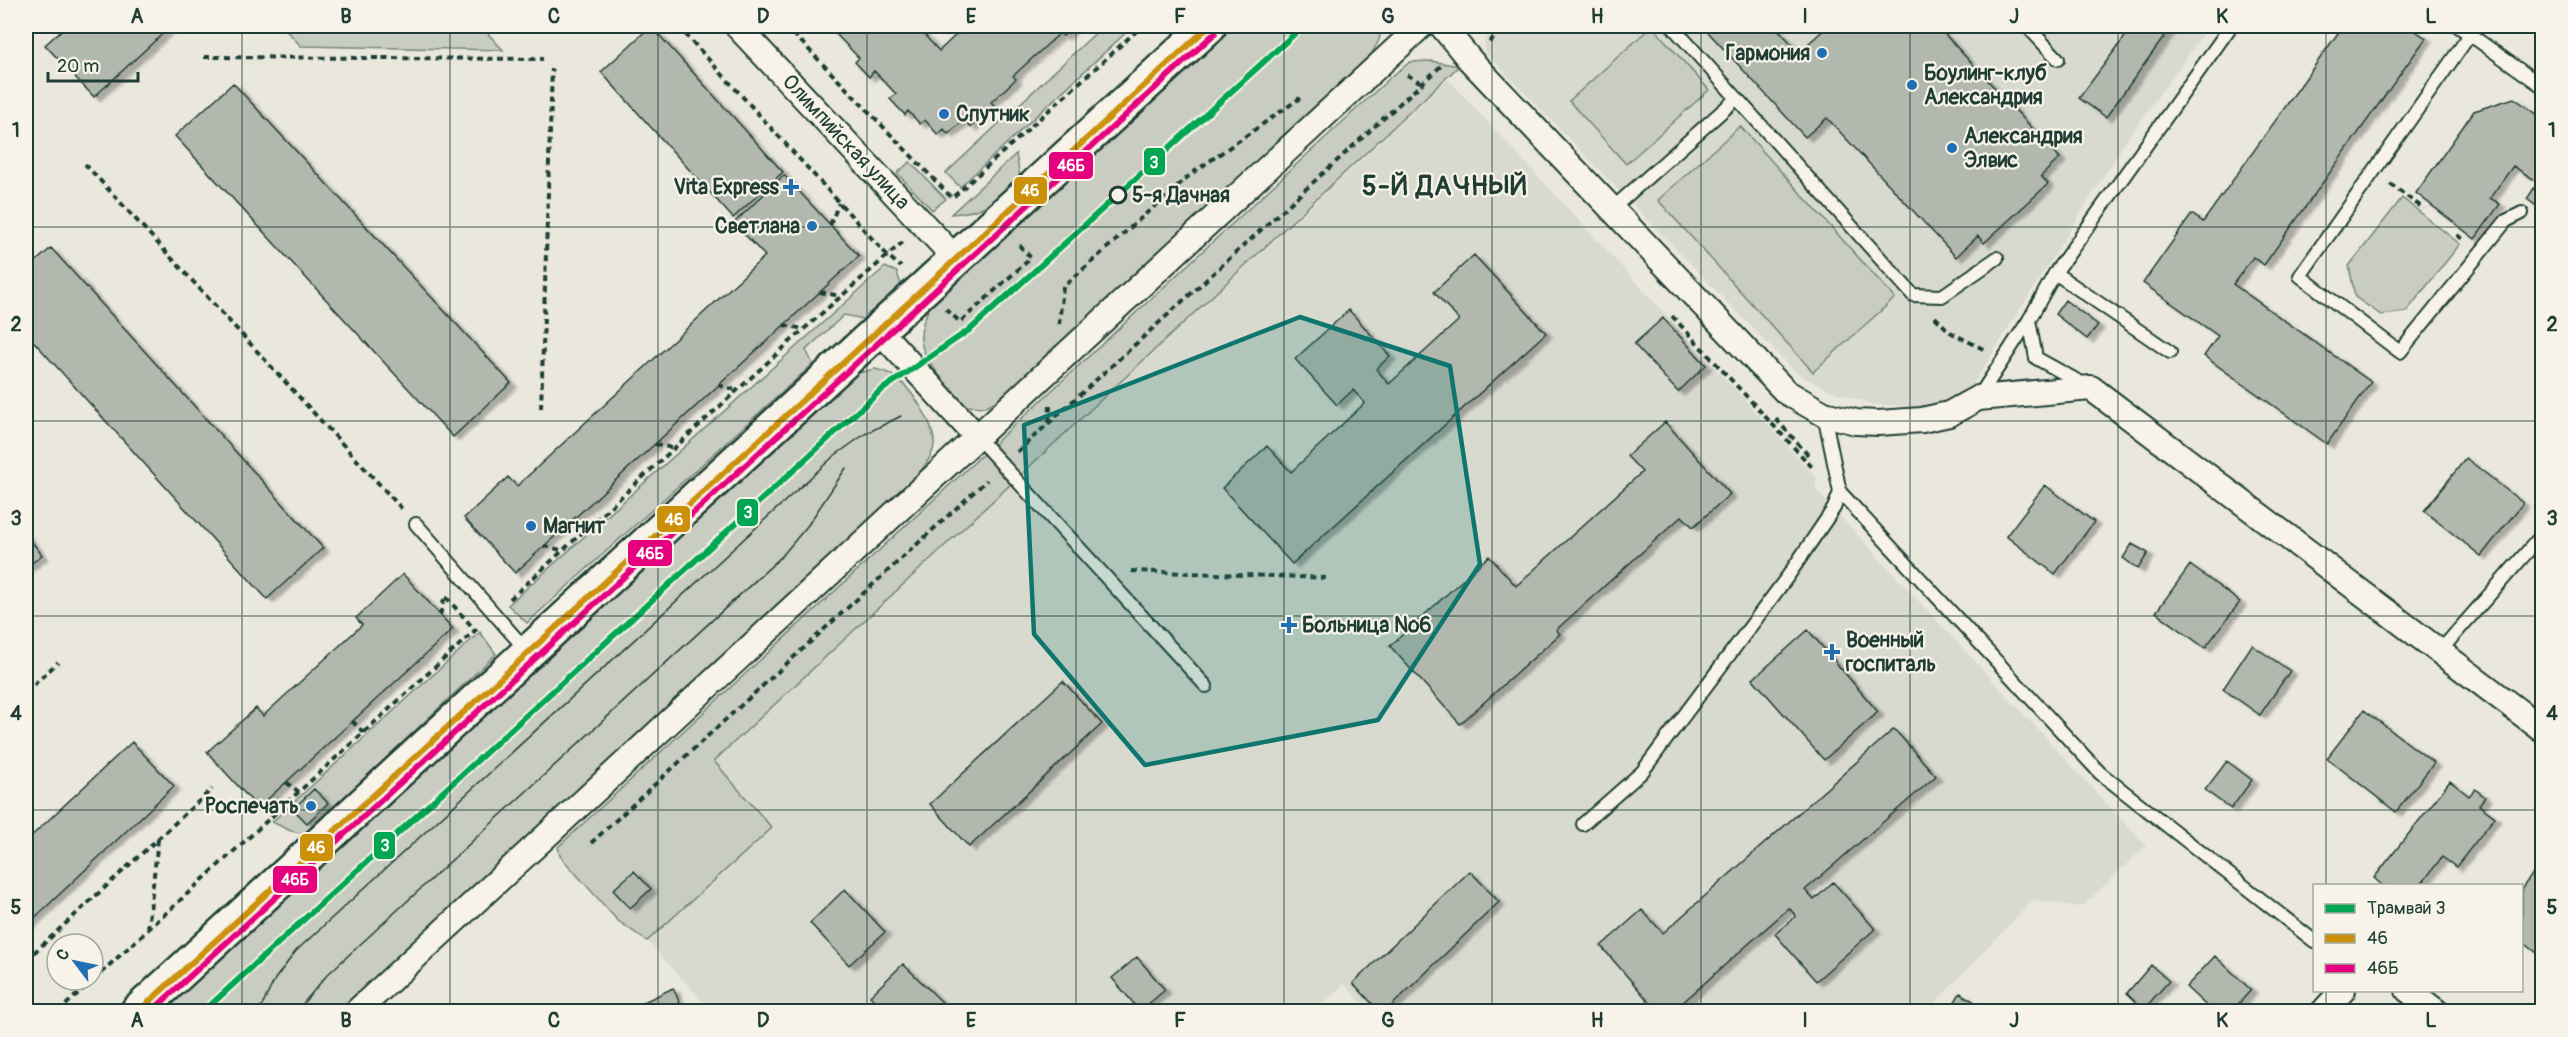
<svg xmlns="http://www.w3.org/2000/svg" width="2568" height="1037" font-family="Pangolin,sans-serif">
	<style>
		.built { fill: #d9dacf }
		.green { fill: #c8ccc1; stroke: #74847a; stroke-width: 1.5 }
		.building { fill: #b2b8ae; stroke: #1f3d34; stroke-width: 1.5; filter: url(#shadow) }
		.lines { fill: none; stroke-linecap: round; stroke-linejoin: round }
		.lane-casing { stroke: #1f3d34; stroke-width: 16 }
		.street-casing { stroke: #1f3d34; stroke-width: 28 }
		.secondary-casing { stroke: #1f3d34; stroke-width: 38 }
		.path { stroke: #1f3d34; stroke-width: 4; stroke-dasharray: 6 4.5; stroke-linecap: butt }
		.lane { stroke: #f7f3e8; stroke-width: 12 }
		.street { stroke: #f7f3e8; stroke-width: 24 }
		.secondary { stroke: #f7f3e8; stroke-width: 33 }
		.tram { stroke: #1f3d34; stroke-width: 1.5 }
		.bus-1-casing { stroke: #f7f3e8; stroke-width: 10 }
		.bus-2-casing { stroke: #f7f3e8; stroke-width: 10 }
		.bus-1 { stroke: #cc910a; stroke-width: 6 }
		.bus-2 { stroke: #e5007d; stroke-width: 6 }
		.tram-1-casing { stroke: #f7f3e8; stroke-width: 10 }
		.tram-1 { stroke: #00a651; stroke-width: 6 }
		.marked { fill: #0f766e; fill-opacity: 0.2; stroke: #0f766e; stroke-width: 4.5; stroke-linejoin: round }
		.grid { fill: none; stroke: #1f3d34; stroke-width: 1.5; stroke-opacity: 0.55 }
		.poi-dot { fill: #1f6fb2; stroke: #f7f3e8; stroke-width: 2 }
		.stop-dot { fill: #f7f3e8; stroke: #1f3d34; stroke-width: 3 }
		.labels { text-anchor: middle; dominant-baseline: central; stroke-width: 4.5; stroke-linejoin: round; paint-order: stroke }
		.poi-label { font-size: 21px; font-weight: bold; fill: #1f3d34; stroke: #f7f3e8; text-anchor: start }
		.street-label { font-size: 21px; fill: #1f3d34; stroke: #f7f3e8 }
		.stop-label { font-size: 21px; font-weight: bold; fill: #1f3d34; stroke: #f7f3e8; text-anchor: start }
		.district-label { font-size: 27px; font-weight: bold; letter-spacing: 1.5px; fill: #1f3d34; stroke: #f7f3e8 }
		.line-badge { stroke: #f7f3e8; stroke-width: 2 }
		.badge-label { font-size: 16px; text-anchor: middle; font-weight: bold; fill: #fff }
		.neatline { fill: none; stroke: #1f3d34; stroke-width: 2 }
		.grid-label { font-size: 20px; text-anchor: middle; font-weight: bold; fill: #1f3d34 }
	</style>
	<defs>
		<filter id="shadow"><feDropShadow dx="6" dy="4" stdDeviation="1.5" flood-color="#0004"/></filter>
	</defs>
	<rect width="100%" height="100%" fill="#eae8dd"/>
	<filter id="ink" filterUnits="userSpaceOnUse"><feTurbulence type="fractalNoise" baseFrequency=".0167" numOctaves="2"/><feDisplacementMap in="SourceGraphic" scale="12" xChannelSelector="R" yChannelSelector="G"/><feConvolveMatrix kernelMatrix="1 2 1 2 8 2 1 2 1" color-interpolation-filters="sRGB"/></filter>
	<g filter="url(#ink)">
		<path class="built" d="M 1498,26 L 2209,26 L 2128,138 L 1972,386 L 1944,401 L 1916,407 L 1872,404 L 1828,390 L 1796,373 L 1486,53 L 1484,39 Z
			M 1448,79 L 1817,478 L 1815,489 L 2146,846 L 2082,907 L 2033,900 L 1927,1011 L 1370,1012 L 1344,984 L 1315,1012 L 712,1011 L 647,941 L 772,828 L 714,761 Z"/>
		<path class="green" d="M 282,26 L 481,26 L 503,50 L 301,46 Z
			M 1103,26 L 1133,26 L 960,187 L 946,173 Z
			M 1233,26 L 1382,26 L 1379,40 L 1365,66 L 1009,394 L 985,407 L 966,406 C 953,391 922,360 921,340 C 920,327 926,315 931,304 Z
			M 1652,26 L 1709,90 L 1626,164 L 1569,101 Z
			M 1431,61 L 1459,66 L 714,761 L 772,828 L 647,941 L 617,920 L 560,856 L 558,847 L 1392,76 L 1410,62 Z
			M 1740,126 L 1895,298 L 1813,372 L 1658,200 Z
			M 1016,154 L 1020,178 C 995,201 986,212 951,214 Z
			M 910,162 L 946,199 L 932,210 L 897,173 Z
			M 2402,198 L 2460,244 L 2406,312 L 2381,315 L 2355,297 L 2349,266 Z
			M 885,267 L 897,272 L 901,285 L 863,319 L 844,315 L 806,350 L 813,364 L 527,623 L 508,605 Z
			M 875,369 C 879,370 884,371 888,373 C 908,382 933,420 934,442 C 935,453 926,463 920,472 L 339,1011 L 160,1012 L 858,373 Z
			M 480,632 L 496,654 L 306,834 L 291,831 L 272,822 Z"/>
		<path class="building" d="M 66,26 L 171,26 L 94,97 L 45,45 Z
			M 651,26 L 783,172 L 733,218 L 601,72 Z
			M 839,26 L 922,26 L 919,29 L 939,51 L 962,29 L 959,26 L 1074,26 L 1063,36 L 1060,33 L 1013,76 L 1016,79 L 991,102 L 994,105 L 971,127 L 964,120 L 948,134 L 944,129 L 938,135 L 925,120 L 920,124 L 908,111 L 905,115 L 890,99 L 896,94 L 874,71 L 869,77 L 855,62 L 859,58 L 833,31 Z
			M 1715,26 L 1775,26 L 1799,52 L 1828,26 L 1937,26 L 2060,158 L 2041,176 L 2048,184 L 1984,243 L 1978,236 L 1956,257 L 1827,118 L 1805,137 L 1708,32 Z
			M 2133,26 L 2172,26 L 2106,117 L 2079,98 Z
			M 2343,26 L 2408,26 L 2426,38 L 2264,265 L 2253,257 L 2233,284 L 2371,382 L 2327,444 L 2204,356 L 2218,336 L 2143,283 L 2192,214 L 2203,222 Z
			M 233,83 L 511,383 L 453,437 L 175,136 Z
			M 2514,98 L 2542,118 L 2542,210 L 2527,199 L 2538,182 L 2513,166 L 2490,198 L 2500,204 L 2475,239 L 2416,193 L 2474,111 Z
			M 784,175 L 859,256 L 515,573 L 464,518 L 508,477 L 517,486 L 765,256 L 734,223 Z
			M 51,248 L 323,548 L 267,599 L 26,333 L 26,270 Z
			M 1474,255 L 1546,333 L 1292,564 L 1222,488 L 1267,446 L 1291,472 L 1365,403 L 1353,390 L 1337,405 L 1295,359 L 1349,310 L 1390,356 L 1376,369 L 1389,384 L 1459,320 L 1434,292 Z
			M 2065,300 L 2098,325 L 2087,339 L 2055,314 Z
			M 1663,318 L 1706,365 L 1678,392 L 1634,344 Z
			M 1665,422 L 1730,494 L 1693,527 L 1682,516 L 1556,630 L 1560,634 L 1460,724 L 1390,646 L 1489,556 L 1516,586 L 1642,472 L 1627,456 Z
			M 2466,458 L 2523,503 L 2481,556 L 2424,511 Z
			M 2045,485 L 2094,522 L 2055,574 L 2006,536 Z
			M 26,534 L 42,555 L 26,568 Z
			M 2132,544 L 2148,553 L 2138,569 L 2123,558 Z
			M 2190,565 L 2240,602 L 2205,648 L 2156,612 Z
			M 403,574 L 453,629 L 258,808 L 207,752 L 256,708 L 263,716 L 362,625 L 356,618 Z
			M 1808,630 L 1878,712 L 1824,760 L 1753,679 Z
			M 2252,645 L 2290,671 L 2260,715 L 2223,689 Z
			M 1063,681 L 1102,724 L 969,847 L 930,804 Z
			M 2364,710 L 2434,763 L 2396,812 L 2327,758 Z
			M 1894,729 L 1936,776 L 1805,890 L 1814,900 L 1833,882 L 1875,929 L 1816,981 L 1775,934 L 1796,916 L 1789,908 L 1672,1012 L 1658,1012 L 1601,946 L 1642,910 L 1663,933 Z
			M 132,742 L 174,786 L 26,926 L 26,841 Z
			M 2227,761 L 2252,780 L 2231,809 L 2205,790 Z
			M 2450,781 L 2469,796 L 2475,789 L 2485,797 L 2479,805 L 2495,817 L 2456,867 L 2442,857 L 2420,886 L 2383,886 L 2374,878 Z
			M 314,789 L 328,803 L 307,823 L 293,809 Z
			M 2542,862 L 2542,957 L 2522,941 L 2522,888 Z
			M 634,871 L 651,889 L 630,908 L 613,890 Z
			M 1470,871 L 1499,902 L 1385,1012 L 1380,1012 L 1353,983 Z
			M 845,889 L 885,932 L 849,965 L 810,923 Z
			M 2215,956 L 2251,990 L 2231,1012 L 2213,1012 L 2186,987 Z
			M 1137,957 L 1165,990 L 1140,1011 L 1112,978 Z
			M 903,964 L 945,1005 L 938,1012 L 886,1012 L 870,996 Z
			M 2151,965 L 2169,981 L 2144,1009 L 2127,993 Z
			M 673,988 L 684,1012 L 623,1012 Z
			M 1960,993 L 1987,1010 L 1987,1012 L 1950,1010 Z"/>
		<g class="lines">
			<defs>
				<path id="lane" d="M 1672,26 L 1913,295 L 1942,296 L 1997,258
					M 2027,26 L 2058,59
					M 2458,26 L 2542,86
					M 2476,26 L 2300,276 L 2400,352 L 2506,221 L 2522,213
					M 1613,208 L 1737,98
					M 2055,273 L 2170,352
					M 2029,320 L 2036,358 L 2085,385
					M 1978,398 L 2029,320 L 2055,273 L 2231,26
					M 1824,414 L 1840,492 L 2100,773 L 2314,941
					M 977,437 L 1206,686
					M 416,524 L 527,651
					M 2440,651 L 2542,535
					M 1583,824 L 1642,772 L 1788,576 L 1834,508 L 1840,492"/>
				<path id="street" d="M 737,26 L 955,258
					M 1442,26 L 1470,60 L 1786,392 L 1824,414 L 1856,422 L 1878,423 L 1922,420 L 1949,414 L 1978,398 L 2091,388 L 2542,729
					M 879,330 L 977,437
					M 2408,990 L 2437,1012
					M 356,1012 L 1421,26
					M 2323,1012 L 2343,990"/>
				<path id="secondary" d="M 137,1012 L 1209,26"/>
			</defs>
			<use href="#lane" class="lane-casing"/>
			<use href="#street" class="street-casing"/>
			<use href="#secondary" class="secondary-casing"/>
			<path class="path" d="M 678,26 L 888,256 L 901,267
				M 786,26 L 952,198 L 1142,26
				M 1489,42 L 1508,26
				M 204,57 L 543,59
				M 1407,75 L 1422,83
				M 85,164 L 403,510
				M 2390,184 L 2424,209
				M 830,225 L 839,203
				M 2457,235 L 2465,241
				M 820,292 L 840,296
				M 946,309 L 960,322 L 1031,258 L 1018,244
				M 1672,316 L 1812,467
				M 1935,317 L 1950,332 L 1985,350
				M 1059,324 L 1063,287 L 1191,174 L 1300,98
				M 784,325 L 803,329
				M 718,385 L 736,390
				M 541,408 L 552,69
				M 1776,419 L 1809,456
				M 1049,422 L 1050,406
				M 655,444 L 672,448
				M 1017,452 L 1441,66
				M 544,546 L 561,550
				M 1131,571 L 1329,578
				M 510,599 L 804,329 L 904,241
				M 440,615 L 445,596 L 476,631
				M 26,692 L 58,662
				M 352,721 L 364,733
				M 286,782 L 299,792
				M 591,843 L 987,480
				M 148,929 L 158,839
				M 26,960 L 212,789
				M 93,980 L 480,626
				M 58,1012 L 93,980"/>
			<use href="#lane" class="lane"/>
			<use href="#street" class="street"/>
			<use href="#secondary" class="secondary"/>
			<path class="tram" d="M 259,1012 L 275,979 L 296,951 L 834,456 L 865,434 L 901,416
				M 296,1012 L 327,975 L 782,556 L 808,525 L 846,468"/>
			<defs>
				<path id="bus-1" d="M 138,1012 L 1209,26"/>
				<path id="bus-2" d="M 151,1012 L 1215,33"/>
			</defs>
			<use href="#bus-1" class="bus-1-casing"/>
			<use href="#bus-2" class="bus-2-casing"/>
			<use href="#bus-1" class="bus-1"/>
			<use href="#bus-2" class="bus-2"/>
			<defs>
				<path id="tram-1" d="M 203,1012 L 880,391 L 972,328 L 1303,26"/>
			</defs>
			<use href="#tram-1" class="tram-1-casing"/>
			<use href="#tram-1" class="tram-1"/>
		</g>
	</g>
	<path class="marked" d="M 1300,317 L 1450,366 L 1480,564 L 1378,720 L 1145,765 L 1034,634 L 1024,425 Z"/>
	<path class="grid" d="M 242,26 L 242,1012M 450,26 L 450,1012M 658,26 L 658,1012M 867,26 L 867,1012M 1076,26 L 1076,1012M 1284,26 L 1284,1012M 1492,26 L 1492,1012M 1701,26 L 1701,1012M 1910,26 L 1910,1012M 2118,26 L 2118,1012M 2326,26 L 2326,886M 26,227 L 2542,227M 26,421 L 2542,421M 26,616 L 2542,616M 26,810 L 2542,810M 2326,990 L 2326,1012"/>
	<g class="poi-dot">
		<circle cx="1822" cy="53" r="6"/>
		<circle cx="1912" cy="85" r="6"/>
		<circle cx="944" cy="114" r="6"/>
		<circle cx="1952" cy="148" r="6"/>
		<path d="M788 178h6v6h6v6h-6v6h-6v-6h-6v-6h6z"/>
		<circle cx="812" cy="226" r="6"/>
		<circle cx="531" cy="526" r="6"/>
		<path d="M1286 616h6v6h6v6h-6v6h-6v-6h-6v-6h6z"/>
		<path d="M1829 643h6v6h6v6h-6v6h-6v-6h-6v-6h6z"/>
		<circle cx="311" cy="806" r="6"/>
	</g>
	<circle class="stop-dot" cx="1118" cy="195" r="8"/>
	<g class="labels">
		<g class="poi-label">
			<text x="1810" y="53" text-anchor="end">Гармония</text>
			<text x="1924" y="73">Боулинг-клуб<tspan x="1924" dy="24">Александрия</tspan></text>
			<text x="956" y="114">Спутник</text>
			<text x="1964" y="136">Александрия<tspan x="1964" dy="24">Элвис</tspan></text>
			<text x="779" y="187" text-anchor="end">Vita Express</text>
			<text x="800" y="226" text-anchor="end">Светлана</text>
			<text x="543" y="526">Магнит</text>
			<text x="1302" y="625">Больница №6</text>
			<text x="1846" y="640">Военный<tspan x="1846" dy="24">госпиталь</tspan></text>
			<text x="299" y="806" text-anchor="end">Роспечать</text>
		</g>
		<g class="street-label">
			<text transform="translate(846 142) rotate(47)">Олимпийская улица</text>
		</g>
		<g class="stop-label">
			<text x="1132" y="195">5-я Дачная</text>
		</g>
		<g class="district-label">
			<text x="1445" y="186">5-Й ДАЧНЫЙ</text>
		</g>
	</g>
	<g class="line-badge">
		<rect x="1143" y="147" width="23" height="29" rx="6" fill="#00a651"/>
		<rect x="1048" y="151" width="46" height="29" rx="6" fill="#e5007d"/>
		<rect x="1013" y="176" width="35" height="29" rx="6" fill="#cc910a"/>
		<rect x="736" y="498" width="23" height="29" rx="6" fill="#00a651"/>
		<rect x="656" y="505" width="35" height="28" rx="6" fill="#cc910a"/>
		<rect x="627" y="539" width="46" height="28" rx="6" fill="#e5007d"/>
		<rect x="373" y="831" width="23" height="29" rx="6" fill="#00a651"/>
		<rect x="299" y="833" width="35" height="29" rx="6" fill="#cc910a"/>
		<rect x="272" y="865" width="46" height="29" rx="6" fill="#e5007d"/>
	</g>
	<g class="badge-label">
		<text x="1154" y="168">3</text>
		<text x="1071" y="171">46Б</text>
		<text x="1030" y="196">46</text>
		<text x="748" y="518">3</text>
		<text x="674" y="525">46</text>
		<text x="650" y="559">46Б</text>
		<text x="385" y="851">3</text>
		<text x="316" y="853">46</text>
		<text x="295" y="885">46Б</text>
	</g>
	<rect width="2568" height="1037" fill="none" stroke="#f7f3e8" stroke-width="66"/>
	<rect x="2313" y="884" width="210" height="108" fill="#f7f3e8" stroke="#a1aaa0" stroke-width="1.5"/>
	<rect x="2325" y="904" width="30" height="9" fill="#00a651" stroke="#a1aaa0" stroke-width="1.5"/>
	<text x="2367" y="914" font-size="18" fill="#1f3d34">Трамвай 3</text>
	<rect x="2325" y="934" width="30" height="9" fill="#cc910a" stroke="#a1aaa0" stroke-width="1.5"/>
	<text x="2367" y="944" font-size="18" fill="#1f3d34">46</text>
	<rect x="2325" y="964" width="30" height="9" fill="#e5007d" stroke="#a1aaa0" stroke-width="1.5"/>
	<text x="2367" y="974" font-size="18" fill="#1f3d34">46Б</text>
	<g transform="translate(75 962) rotate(302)"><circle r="28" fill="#f7f3e8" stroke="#a1aaa0" stroke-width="1.5"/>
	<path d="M0-4.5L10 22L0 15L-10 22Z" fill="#1f6fb2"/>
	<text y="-9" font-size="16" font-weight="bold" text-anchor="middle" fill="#1f3d34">С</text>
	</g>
	<path d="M48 72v9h90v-9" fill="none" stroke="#1f3d34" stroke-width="3"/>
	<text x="57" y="72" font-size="18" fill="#1f3d34" stroke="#f7f3e8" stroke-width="4.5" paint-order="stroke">20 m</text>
	<rect x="33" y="33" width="2502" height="971" class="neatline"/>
	<g class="grid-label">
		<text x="137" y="23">A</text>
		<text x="346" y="23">B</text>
		<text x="554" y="23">C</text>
		<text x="763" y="23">D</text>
		<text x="971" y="23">E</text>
		<text x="1180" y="23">F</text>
		<text x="1388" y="23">G</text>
		<text x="1597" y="23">H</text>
		<text x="1805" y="23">I</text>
		<text x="2014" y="23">J</text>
		<text x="2222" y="23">K</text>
		<text x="2431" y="23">L</text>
		<text x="16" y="137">1</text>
		<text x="2552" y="137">1</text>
		<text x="16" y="331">2</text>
		<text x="2552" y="331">2</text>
		<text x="16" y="525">3</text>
		<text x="2552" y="525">3</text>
		<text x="16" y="720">4</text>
		<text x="2552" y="720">4</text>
		<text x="16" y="914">5</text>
		<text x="2552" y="914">5</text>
		<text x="137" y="1027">A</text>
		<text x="346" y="1027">B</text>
		<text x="554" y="1027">C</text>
		<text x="763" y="1027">D</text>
		<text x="971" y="1027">E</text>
		<text x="1180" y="1027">F</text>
		<text x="1388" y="1027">G</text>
		<text x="1597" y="1027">H</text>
		<text x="1805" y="1027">I</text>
		<text x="2014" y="1027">J</text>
		<text x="2222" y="1027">K</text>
		<text x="2431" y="1027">L</text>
	</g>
</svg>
